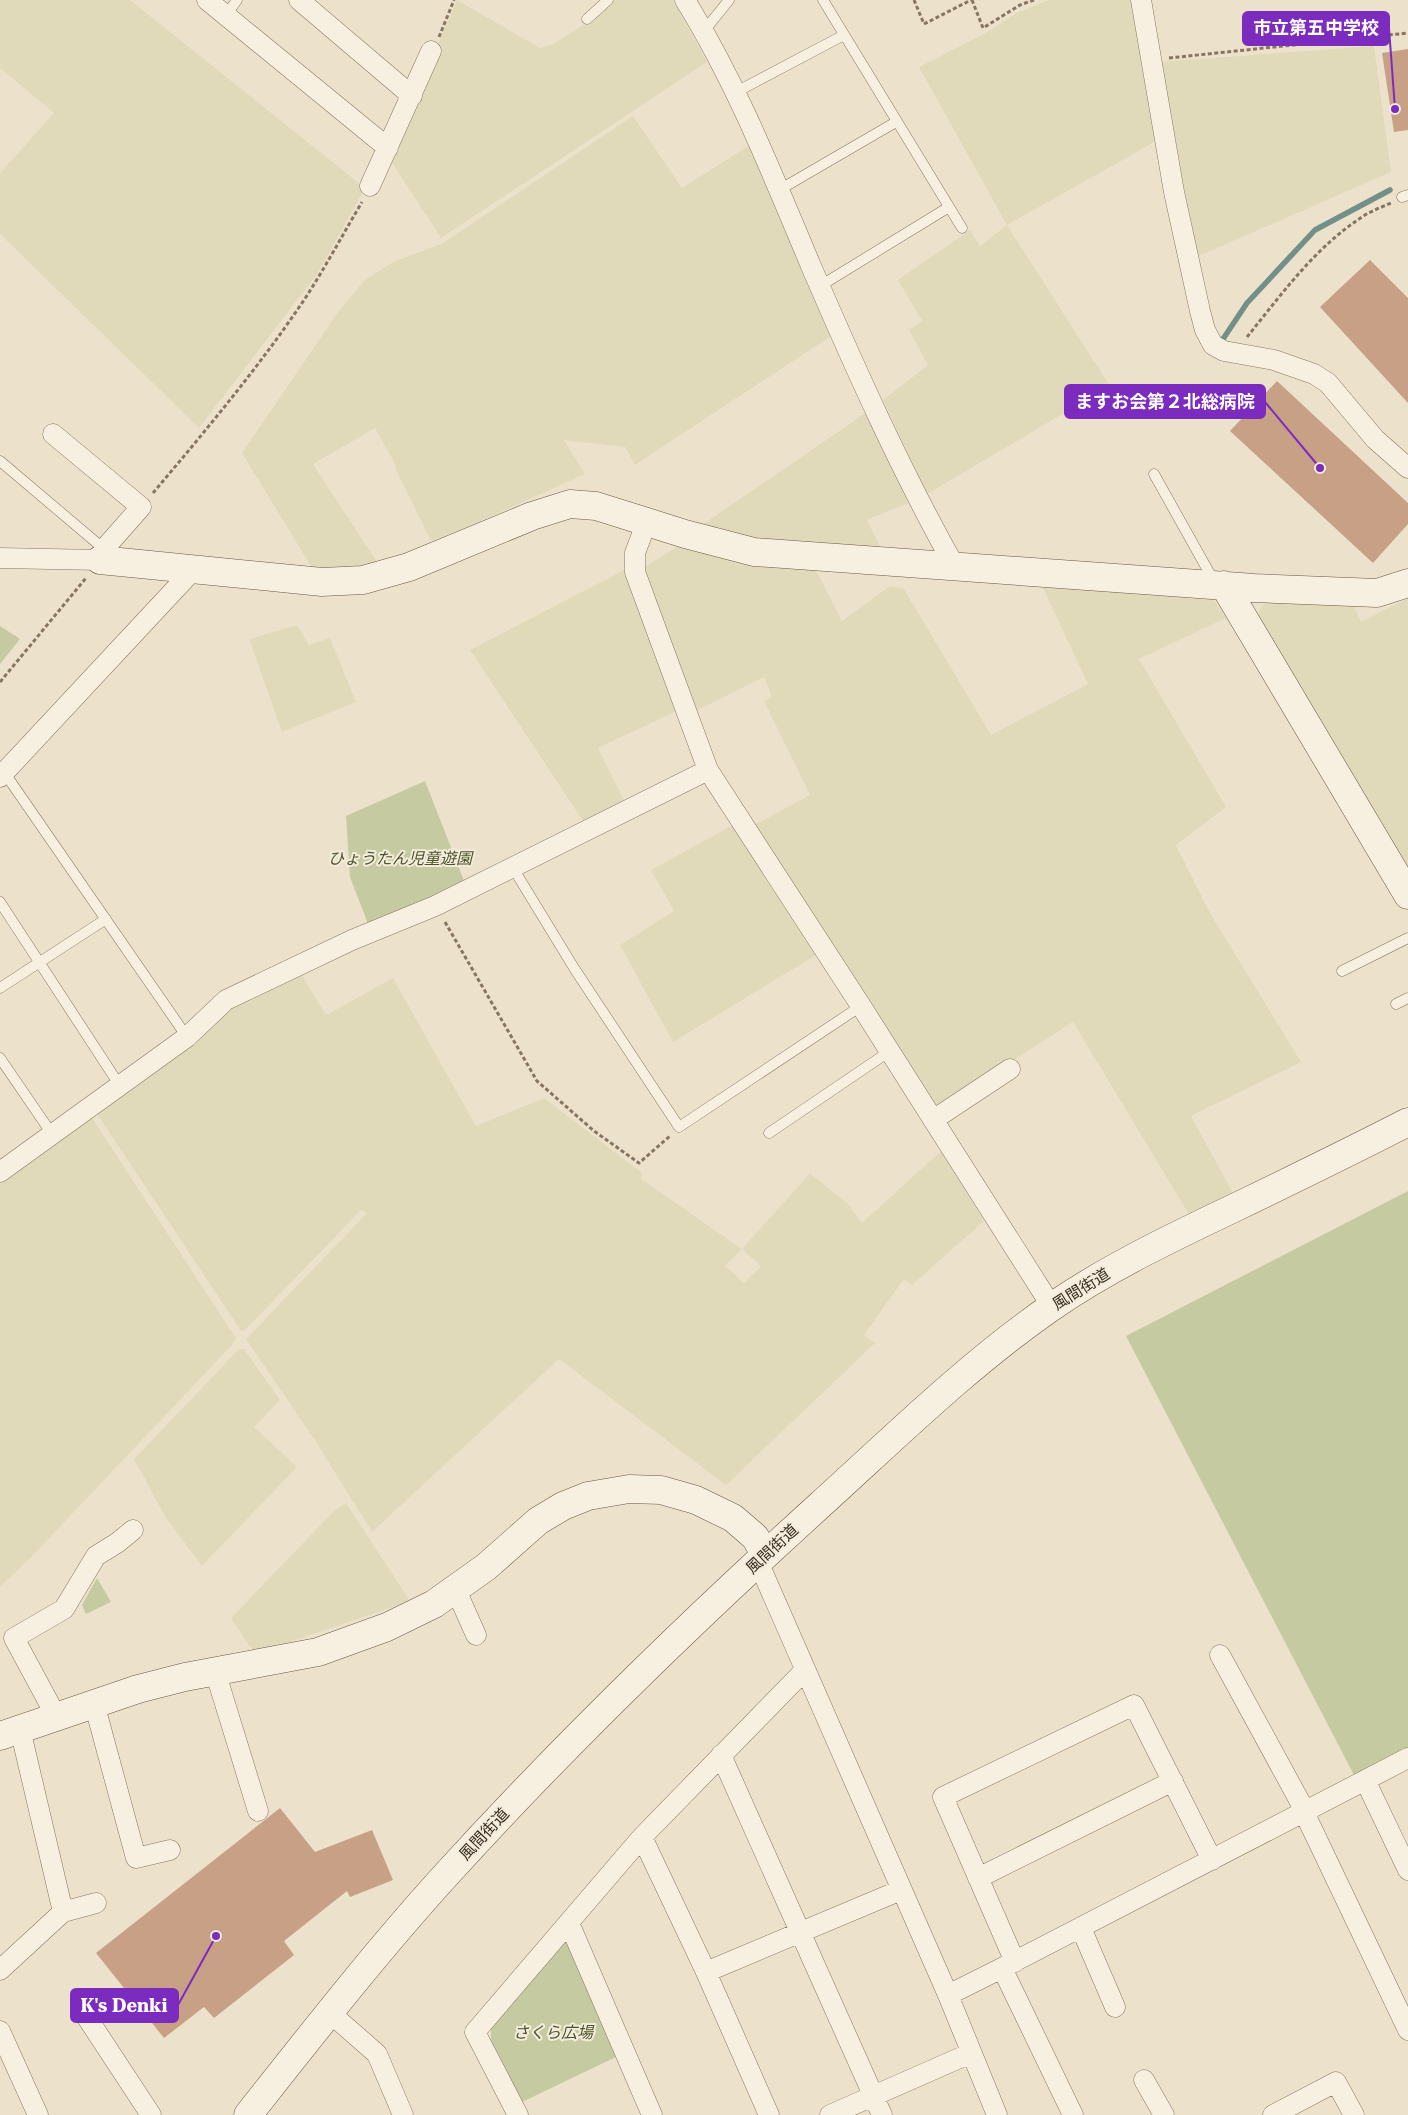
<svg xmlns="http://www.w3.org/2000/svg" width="1408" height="2115" font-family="'Roboto Serif','Noto Sans JP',serif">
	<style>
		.farmland { fill: #e1daba; fill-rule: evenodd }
		.green { fill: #c5caa0 }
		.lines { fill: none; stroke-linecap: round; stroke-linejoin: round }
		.stream { stroke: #728f88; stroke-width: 5.5 }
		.building { fill: #c7a085 }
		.lane-casing { stroke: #887561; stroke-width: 11 }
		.street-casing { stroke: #887561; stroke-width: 21 }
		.secondary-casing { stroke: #6a5644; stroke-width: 29 }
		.path { stroke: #887561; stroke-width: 3; stroke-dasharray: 4 2.5; stroke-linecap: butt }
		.lane { stroke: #f7efdf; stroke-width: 10 }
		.street { stroke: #f7efdf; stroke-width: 20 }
		.secondary { stroke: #f7efdf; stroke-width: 28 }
		.labels { text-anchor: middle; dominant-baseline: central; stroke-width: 4; stroke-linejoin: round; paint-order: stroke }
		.park-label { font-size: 16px; font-style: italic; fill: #4a542b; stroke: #f4ecdb }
		.street-label { font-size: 16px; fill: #3a2e23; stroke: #f4ecdb }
		.leader { fill: none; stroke: #7b2cbf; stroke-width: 2 }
		.callout-dot { fill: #7b2cbf; stroke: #f4ecdb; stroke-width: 2 }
		.callout { fill: #7b2cbf; stroke: #7b2cbf; stroke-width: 2 }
		.callout-label { font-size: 18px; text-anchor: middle; font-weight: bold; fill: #fff }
	</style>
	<rect width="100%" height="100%" fill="#ece2cc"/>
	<path class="farmland" d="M 0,0 L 130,0 L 365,188 L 318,273 L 199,428 L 0,234 L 0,173 L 54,113 L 0,68 Z
		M 457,0 L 540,48 L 553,44 L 585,24 L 615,0 L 673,0 L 707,62 L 441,238 L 389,158 Z
		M 1048,0 L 1135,0 L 1158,140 L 1007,225 L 1110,386 L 927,494 L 883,400 L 928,365 L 909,330 L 922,321 L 898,280 L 970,230 L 980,246 L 1007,225 L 919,67 L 982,35 L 1015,14 Z
		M 1374,46 L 1391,172 L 1192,259 L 1159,62 Z
		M 633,116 L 682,188 L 750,145 L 834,334 L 635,465 L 625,447 L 564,440 L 585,474 L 479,522 L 431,541 L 396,470 L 394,462 L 375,428 L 313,464 L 377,562 L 349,568 L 312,568 L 242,453 L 338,312 L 365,280 L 393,262 L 443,243 Z
		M 870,410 L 913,501 L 867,520 L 881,549 L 761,540 L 702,525 Z
		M 682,544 L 815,568 L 842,621 L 890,586 L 904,589 L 991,735 L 1088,684 L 1042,586 L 1213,599 L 1226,618 L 1139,659 L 1226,807 L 1176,845 L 1210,913 L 1301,1062 L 1191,1116 L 1234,1195 L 1190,1216 L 1073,1022 L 937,1109 L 752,826 L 810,795 L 764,701 L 772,697 L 764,677 L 694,712 L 641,569 Z
		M 628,568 L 679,710 L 598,748 L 628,808 L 587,827 L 470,650 Z
		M 1268,597 L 1352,602 L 1361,622 L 1408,598 L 1408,870 L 1256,616 Z
		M 297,625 L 309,645 L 330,638 L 356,702 L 282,732 L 249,639 Z
		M 737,823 L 821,952 L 673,1042 L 620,945 L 674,911 L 651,870 Z
		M 298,969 L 326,1015 L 393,978 L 476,1126 L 544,1098 L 642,1173 L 641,1179 L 742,1249 L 810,1173 L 848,1204 L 862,1223 L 941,1151 L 984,1221 L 912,1285 L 904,1279 L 864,1335 L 875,1343 L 726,1485 L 559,1359 L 372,1532 L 316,1442 L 246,1339 L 367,1213 L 361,1210 L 244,1331 L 241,1331 L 95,1111 L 218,1007 ZM 742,1249 L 761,1266 L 744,1283 L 725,1266 Z
		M 90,1115 L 236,1338 L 233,1344 L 197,1382 L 33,1555 L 0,1587 L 0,1182 Z
		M 239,1349 L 244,1349 L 280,1400 L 254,1427 L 297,1467 L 202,1566 L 166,1518 L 134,1459 Z
		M 346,1503 L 410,1601 L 255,1654 L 231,1618 L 335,1510 Z"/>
	<path class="green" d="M 0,626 L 20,639 L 0,664 Z
		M 425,781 L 466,886 L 370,929 L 350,877 L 346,816 Z
		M 1408,1191 L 1408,1750 L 1355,1777 L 1126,1336 Z
		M 97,1578 L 111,1602 L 86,1614 L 82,1605 Z
		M 561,1943 L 568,1943 L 618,2056 L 520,2103 L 491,2041 L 491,2029 Z"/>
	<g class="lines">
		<path class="stream" d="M 1221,342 L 1247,303 L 1315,230 L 1390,190"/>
	</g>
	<path class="building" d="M 1408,49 L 1408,130 L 1394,132 L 1382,53 Z
		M 1370,260 L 1408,298 L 1408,403 L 1320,307 Z
		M 1277,381 L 1408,503 L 1408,524 L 1373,563 L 1230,431 Z
		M 280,1808 L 315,1852 L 372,1830 L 393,1880 L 350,1897 L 347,1891 L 284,1941 L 294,1955 L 214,2018 L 204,2007 L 164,2038 L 96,1953 Z"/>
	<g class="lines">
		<defs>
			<path id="lane" d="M 823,0 L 962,228
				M 226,15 L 237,0
				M 587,19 L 608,0
				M 704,31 L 729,0
				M 736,92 L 844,35
				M 779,190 L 896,122
				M 1402,197 L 1408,195
				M 820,286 L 949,207
				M 0,461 L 104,549
				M 1154,474 L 1215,583
				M 4,772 L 187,1037
				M 513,868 L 574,968 L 679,1127 L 861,1006
				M 0,902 L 120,1086
				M 1342,971 L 1408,938
				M 0,988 L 106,919
				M 1396,1004 L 1408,998
				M 0,1058 L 52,1134
				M 769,1133 L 890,1051"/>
			<path id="street" d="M 207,0 L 388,148
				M 299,0 L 412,96
				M 685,0 C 737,84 773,176 811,266 C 855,368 901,471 955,567
				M 1141,0 L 1174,192 L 1200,311 L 1205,330 L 1213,345 L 1224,351 L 1274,360 L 1314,374 L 1328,383 L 1375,439 L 1408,468
				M 370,186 L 431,51
				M 647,521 L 635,553 L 635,572 L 708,770 L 861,1006 L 1052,1307
				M 0,558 L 100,560 L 104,549 L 141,507 L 53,434
				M 0,777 L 195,568
				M 933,1120 L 1010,1069
				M 0,1172 L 187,1037 L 226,1000 L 352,940 L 435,906 L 708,770
				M 754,1564 L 763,1573 L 948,1995 L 997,2115
				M 455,1588 L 476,1635
				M 1220,1655 L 1305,1811
				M 215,1671 L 258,1811
				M 94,1703 L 136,1858 L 170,1850
				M 56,1716 L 14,1638 L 64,1609 L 96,1556 L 117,1543 L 133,1530
				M 20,1729 L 63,1912
				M 721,1755 L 882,2115
				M 1365,1780 L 1408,1870
				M 1304,1812 L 1408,2030
				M 642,1837 L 706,1972 L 769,2115
				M 978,1878 L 1173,1781
				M 569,1923 L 652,2115
				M 1081,1928 L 1115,2007
				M 1015,1962 L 943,1797 L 1134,1705 L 1212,1860
				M 1002,1968 L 1073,2115
				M 0,1970 L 63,1912 L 96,1903
				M 706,1972 L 901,1890
				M 948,1995 L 1002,1968 L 1408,1758
				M 329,2012 L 377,2054 L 403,2115
				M 84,2013 L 151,2115
				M 0,2031 L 38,2115
				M 1144,2080 L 1164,2115
				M 518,2115 L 475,2032 L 642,1837 L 805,1670
				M 830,2115 L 971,2053
				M 1273,2115 L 1336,2082 L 1354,2115"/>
			<path id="secondary" d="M 100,560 L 322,582 L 363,580 L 409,567 L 532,516 L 570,504 L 596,506 L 685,534 L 754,552 L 1254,588 L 1377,593 L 1408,583
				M 1224,585 L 1408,895
				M 0,1736 L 138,1689 L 185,1677 L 318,1652 L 387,1627 L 434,1604 L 486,1567 L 538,1521 L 563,1506 L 588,1496 L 629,1489 L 661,1490 L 696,1500 L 733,1518 L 755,1537 L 765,1554
				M 248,2115 C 312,2034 376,1952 445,1876 C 564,1745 690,1623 820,1505 C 895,1437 967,1366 1050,1308 C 1108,1268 1171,1238 1234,1208 C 1292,1180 1350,1152 1408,1122"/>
		</defs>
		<use href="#lane" class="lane-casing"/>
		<use href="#street" class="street-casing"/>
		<use href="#secondary" class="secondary-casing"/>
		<path class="path" d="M 914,0 L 924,24 L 971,0
			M 972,0 L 983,28 L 1020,5 L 1034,0
			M 439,37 L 454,0
			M 1169,58 L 1408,33
			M 1247,337 C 1281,295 1314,249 1359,219 C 1368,212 1380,208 1391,203
			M 153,493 C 206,430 260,366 306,297 C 326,266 343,234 362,202
			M 0,682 L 86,578
			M 445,922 L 537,1081 L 594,1131 L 639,1163 L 670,1136"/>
		<use href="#lane" class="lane"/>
		<use href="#street" class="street"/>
		<use href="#secondary" class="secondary"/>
	</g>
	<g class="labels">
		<g class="park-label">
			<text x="400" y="858">ひょうたん児童遊園</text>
			<text x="553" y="2032">さくら広場</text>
		</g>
		<g class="street-label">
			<text transform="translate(1081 1289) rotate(-32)">風間街道</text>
			<text transform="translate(772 1549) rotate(-43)">風間街道</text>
			<text transform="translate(484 1834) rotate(-47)">風間街道</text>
		</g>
	</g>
	<path class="leader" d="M1395 109L1389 28M1320 468L1265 402M216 1936L178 2005"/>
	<g class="callout-dot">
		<circle cx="1395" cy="109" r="5"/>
		<circle cx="1320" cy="468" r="5"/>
		<circle cx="216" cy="1936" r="5"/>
	</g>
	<g class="callout">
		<rect x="1243" y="12" width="146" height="33" rx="5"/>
		<rect x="1065" y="385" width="200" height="33" rx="5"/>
		<rect x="71" y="1989" width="107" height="33" rx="5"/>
	</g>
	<g class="callout-label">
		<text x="1316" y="34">市立第五中学校</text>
		<text x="1165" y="408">ますお会第２北総病院</text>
		<text x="124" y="2012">K's Denki</text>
	</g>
</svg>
